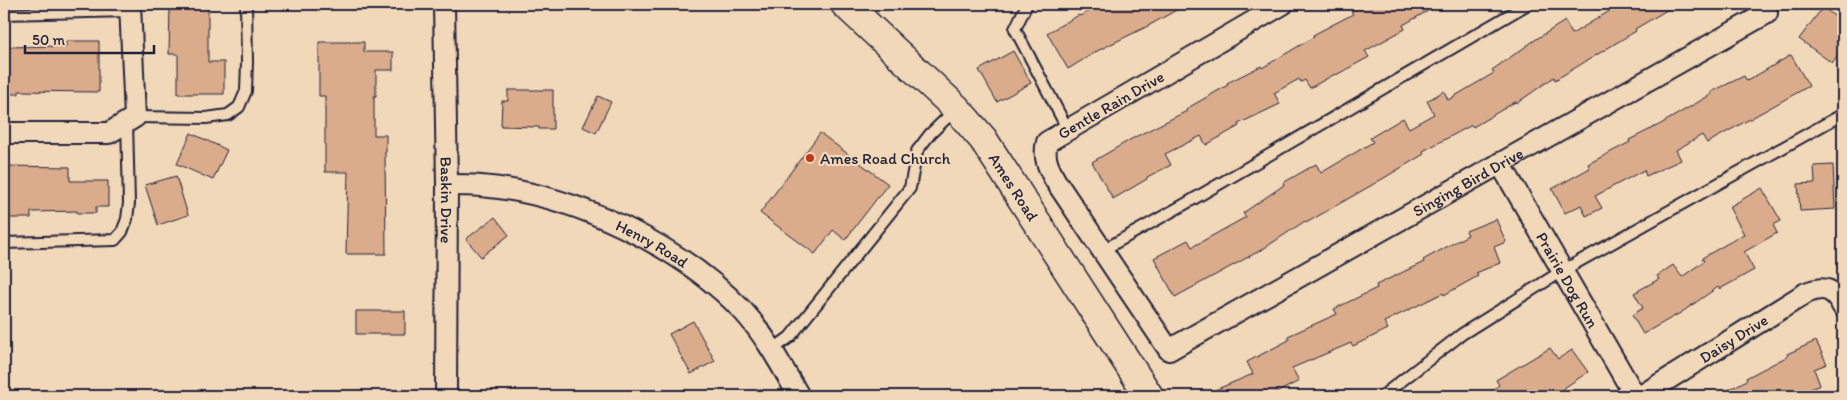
<svg xmlns="http://www.w3.org/2000/svg" width="1847" height="400" font-family="Itim,sans-serif">
	<style>
		.building { fill: #dbac8c; stroke: #22223b }
		.lines { fill: none; stroke-linecap: round; stroke-linejoin: round }
		.lane-casing { stroke: #22223b; stroke-width: 14 }
		.street-casing { stroke: #22223b; stroke-width: 24 }
		.secondary-casing { stroke: #22223b; stroke-width: 31 }
		.lane { stroke: #f1d8b9; stroke-width: 10 }
		.street { stroke: #f1d8b9; stroke-width: 20 }
		.secondary { stroke: #f1d8b9; stroke-width: 28 }
		.poi-dot { fill: #c8321e; stroke: #f1d8b9; stroke-width: 2 }
		.labels { text-anchor: middle; dominant-baseline: central; stroke-width: 4.5; stroke-linejoin: round; paint-order: stroke }
		.street-label { font-size: 16px; fill: #22223b; stroke: #f1d8b9 }
		.poi-label { font-size: 16px; fill: #22223b; stroke: #f1d8b9; text-anchor: start }
	</style>
	<rect width="100%" height="100%" fill="#f1d8b9"/>
	<filter id="ink" filterUnits="userSpaceOnUse"><feTurbulence type="fractalNoise" baseFrequency=".02" numOctaves="2"/><feDisplacementMap in="SourceGraphic" scale="10" xChannelSelector="R" yChannelSelector="G"/><feConvolveMatrix kernelMatrix="1 2 1 2 8 2 1 2 1" color-interpolation-filters="sRGB"/></filter>
	<g filter="url(#ink)">
		<path class="building" d="M 170,4 L 208,4 L 208,62 L 224,62 L 224,94 L 178,94 L 178,54 L 169,54 Z
			M 1104,4 L 1187,4 L 1148,26 L 1099,50 L 1068,69 L 1047,33 L 1079,15 L 1080,16 Z
			M 1366,4 L 1440,4 L 1403,25 L 1405,29 L 1365,51 L 1369,57 L 1336,75 L 1335,74 L 1310,88 L 1305,80 L 1301,82 L 1299,79 L 1274,93 L 1280,104 L 1238,124 L 1239,126 L 1206,145 L 1201,136 L 1165,154 L 1171,165 L 1147,177 L 1147,179 L 1113,199 L 1092,162 L 1135,137 L 1187,111 L 1186,109 L 1228,85 L 1227,83 L 1261,66 L 1262,68 L 1314,37 L 1313,35 L 1353,14 L 1351,11 Z
			M 1621,4 L 1677,4 L 1635,29 L 1636,31 L 1555,80 L 1554,77 L 1517,103 L 1515,102 L 1473,127 L 1472,125 L 1423,151 L 1424,154 L 1384,178 L 1306,223 L 1305,221 L 1263,249 L 1175,297 L 1154,258 L 1188,240 L 1192,247 L 1246,217 L 1243,213 L 1284,185 L 1283,183 L 1316,164 L 1321,173 L 1373,142 L 1370,138 L 1403,118 L 1409,128 L 1434,114 L 1427,101 L 1444,91 L 1448,100 L 1494,73 L 1492,70 L 1535,40 L 1565,21 L 1572,34 Z
			M 1823,7 L 1843,23 L 1843,48 L 1832,63 L 1799,39 Z
			M 66,41 L 99,41 L 99,92 L 19,91 L 19,94 L 4,94 L 4,47 L 66,46 Z
			M 319,42 L 364,42 L 364,52 L 393,52 L 393,70 L 376,70 L 376,96 L 374,96 L 374,135 L 386,135 L 386,152 L 385,152 L 386,254 L 346,254 L 348,172 L 325,172 L 325,96 L 319,96 Z
			M 1013,51 L 1031,83 L 997,102 L 979,70 Z
			M 1791,55 L 1809,86 L 1707,143 L 1702,135 L 1676,150 L 1681,160 L 1646,176 L 1644,170 L 1595,196 L 1602,208 L 1586,216 L 1581,205 L 1565,213 L 1552,189 L 1590,168 L 1588,164 L 1630,142 L 1629,140 L 1659,125 L 1712,94 L 1711,92 L 1744,76 L 1747,81 Z
			M 508,90 L 553,90 L 553,129 L 539,129 L 539,127 L 501,126 L 502,101 L 508,101 Z
			M 598,96 L 611,102 L 596,133 L 583,127 Z
			M 191,133 L 227,150 L 213,180 L 177,164 Z
			M 820,133 L 888,184 L 845,240 L 833,230 L 815,254 L 760,213 Z
			M 1833,165 L 1835,209 L 1800,211 L 1798,184 L 1815,183 L 1814,166 Z
			M 4,166 L 70,167 L 70,181 L 108,181 L 108,207 L 96,207 L 96,213 L 77,213 L 77,211 L 31,212 L 31,218 L 4,218 Z
			M 176,176 L 188,215 L 158,225 L 145,185 Z
			M 1762,188 L 1781,221 L 1773,225 L 1777,233 L 1744,252 L 1754,270 L 1720,289 L 1718,287 L 1682,312 L 1643,334 L 1632,315 L 1643,308 L 1634,293 L 1659,279 L 1657,276 L 1673,265 L 1682,277 L 1704,261 L 1702,258 L 1744,234 L 1729,207 Z
			M 495,217 L 509,235 L 481,257 L 466,239 Z
			M 1496,219 L 1506,242 L 1494,247 L 1500,263 L 1476,273 L 1478,276 L 1444,295 L 1443,293 L 1384,322 L 1388,329 L 1353,346 L 1351,343 L 1292,368 L 1299,381 L 1270,396 L 1201,396 L 1253,374 L 1247,362 L 1289,340 L 1288,336 L 1337,314 L 1334,309 L 1377,288 L 1376,285 L 1424,262 L 1423,260 L 1468,235 L 1466,231 Z
			M 356,311 L 405,311 L 405,334 L 356,334 Z
			M 693,321 L 715,361 L 691,374 L 669,334 Z
			M 1816,341 L 1827,364 L 1814,369 L 1820,385 L 1794,396 L 1717,396 L 1747,380 L 1746,378 L 1788,356 L 1787,354 Z
			M 1550,348 L 1558,359 L 1572,350 L 1588,372 L 1552,396 L 1486,396 L 1499,385 L 1496,380 Z"/>
		<g class="lines">
			<defs>
				<path id="lane" d="M 1027,4 L 1015,29 L 1068,130
					M 4,14 L 130,11
					M 135,117 L 206,118 L 228,115 L 239,107 L 246,91 L 247,62 L 246,4
					M 4,243 L 115,240 L 122,232 L 127,219 L 129,203 L 127,121
					M 1103,250 L 1185,204 L 1528,4
					M 772,350 L 790,337 L 910,188 L 917,151 L 930,134 L 956,109
					M 1382,396 L 1462,334 L 1562,271 L 1843,114"/>
				<g id="street">
					<path id="s1" d="M 444,4 L 447,185 L 446,396"/>
					<path id="s2" d="M 1283,4 L 1047,142 C 1043,157 1048,167 1055,180 L 1169,350 L 1767,13 L 1762,4"/>
					<path d="M 4,133 L 109,133 L 135,117 L 130,4"/>
					<path id="s3" d="M 1500,163 L 1635,396"/>
					<path id="s4" d="M 447,185 C 459,185 470,185 481,186 C 572,193 680,245 743,311 C 766,336 782,367 799,396"/>
					<path id="s5" d="M 1641,396 L 1806,293 C 1825,285 1834,289 1843,307"/>
				</g>
				<g id="secondary">
					<path id="s6" d="M 845,4 L 956,108 L 983,139 L 1149,396"/>
				</g>
			</defs>
			<use href="#lane" class="lane-casing"/>
			<use href="#street" class="street-casing"/>
			<use href="#secondary" class="secondary-casing"/>
			<use href="#lane" class="lane"/>
			<use href="#street" class="street"/>
			<use href="#secondary" class="secondary"/>
		</g>
	</g>
	<circle class="poi-dot" cx="810" cy="158" r="5"/>
	<g class="labels">
		<g class="street-label">
			<text transform="translate(1111 105) rotate(-30)">Gentle Rain Drive</text>
			<text stroke="none"><textPath href="#s2" startOffset="861">Singing Bird Drive</textPath></text>
			<text stroke="none"><textPath href="#s6" startOffset="250">Ames Road</textPath></text>
			<text stroke="none"><textPath href="#s1" startOffset="196">Baskin Drive</textPath></text>
			<text stroke="none"><textPath href="#s4" startOffset="216">Henry Road</textPath></text>
			<text stroke="none"><textPath href="#s3" startOffset="135">Prairie Dog Run</textPath></text>
			<text stroke="none"><textPath href="#s5" startOffset="109">Daisy Drive</textPath></text>
		</g>
		<g class="poi-label">
			<text x="820" y="158">Ames Road Church</text>
		</g>
	</g>
	<rect width="1847" height="400" fill="none" stroke="#f1d8b9" stroke-width="20"/>
	<rect x="10" y="10" width="1827" height="380" fill="none" stroke="#22223b" stroke-width="2" filter="url(#ink)"/>
	<path d="M25 45v8h129v-8" fill="none" stroke="#22223b" stroke-width="2.5"/>
	<text x="32" y="45" font-size="15" fill="#22223b" stroke="#f1d8b9" stroke-width="4" paint-order="stroke">50 m</text>
</svg>
